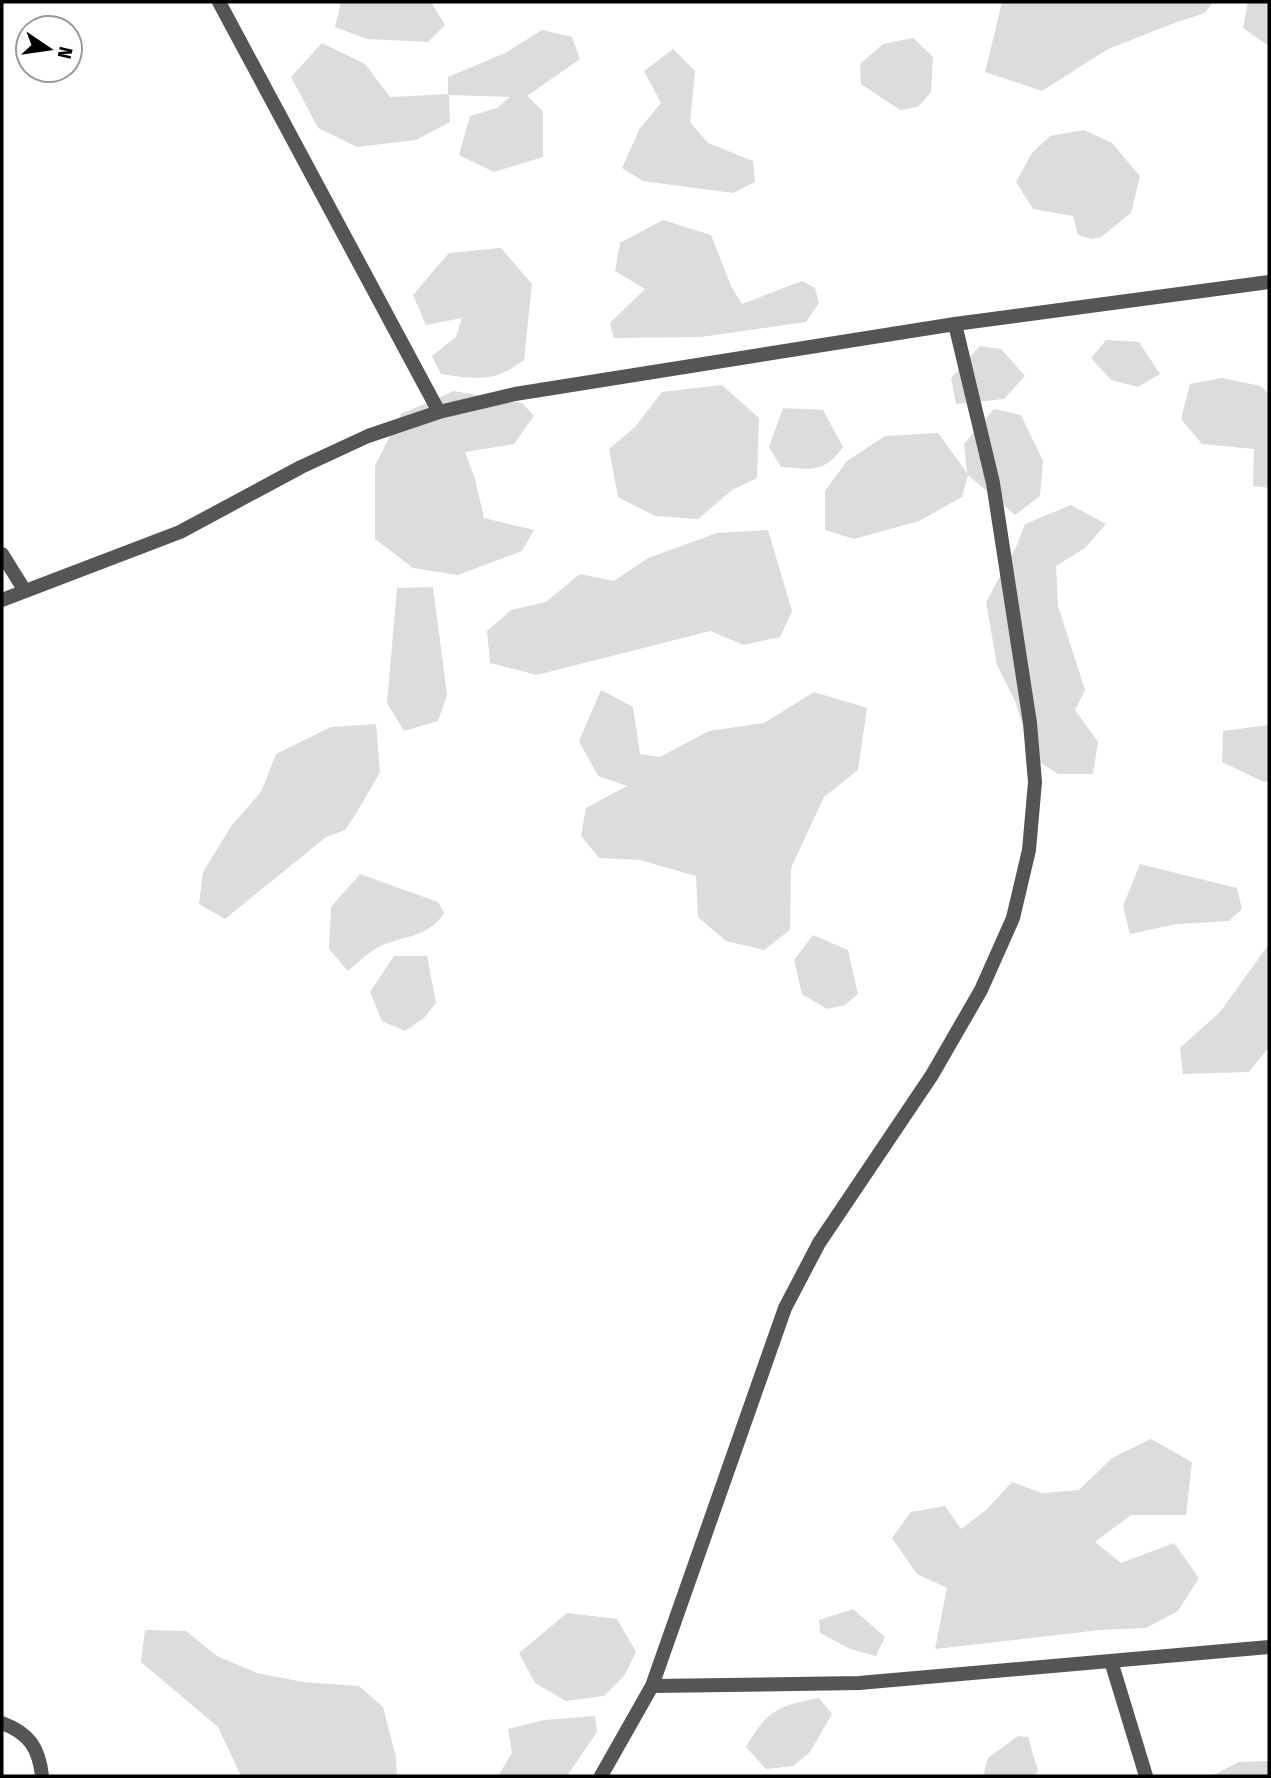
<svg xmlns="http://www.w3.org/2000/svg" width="1271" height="1778" font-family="'Fira Sans Condensed',sans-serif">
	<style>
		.green { fill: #dcdcdc }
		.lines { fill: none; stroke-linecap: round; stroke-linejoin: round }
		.street { stroke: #555; stroke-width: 14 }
	</style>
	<rect width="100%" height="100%" fill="#fff"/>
	<path class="green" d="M 341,2 L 431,2 L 445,25 L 428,42 L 367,39 L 335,27 Z
		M 1002,2 L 1213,2 L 1205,13 L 1177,22 L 1108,49 L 1042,91 L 985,72 Z
		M 1248,2 L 1269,2 L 1269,46 L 1243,28 Z
		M 542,30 L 572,37 L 580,59 L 527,96 L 543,111 L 543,157 L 494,172 L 459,155 L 470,116 L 497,108 L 510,97 L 449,95 L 450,122 L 416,140 L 357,147 L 318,128 L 291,77 L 322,43 L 365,64 L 390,97 L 448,94 L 448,77 L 505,53 Z
		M 913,38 L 933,57 L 931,92 L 918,107 L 900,110 L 861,84 L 860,64 L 883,44 Z
		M 673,49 L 695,71 L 690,122 L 708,143 L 753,161 L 755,182 L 733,193 L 643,181 L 622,168 L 640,128 L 661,103 L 644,71 Z
		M 1084,130 L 1112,143 L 1140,176 L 1131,213 L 1101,237 L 1092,239 L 1078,235 L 1073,216 L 1033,209 L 1016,182 L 1032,153 L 1050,136 Z
		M 663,220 L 711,235 L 731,286 L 742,304 L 802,281 L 815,288 L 819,303 L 806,322 L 701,337 L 614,338 L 610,323 L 645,289 L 615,271 L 620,243 Z
		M 501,248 L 532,284 L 524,360 C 493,383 477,379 441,374 L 432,356 L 456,337 L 462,318 L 426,325 L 413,295 L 449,253 Z
		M 1106,340 L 1139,342 L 1160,374 L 1138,387 L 1111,380 L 1091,358 Z
		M 980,346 L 1001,349 L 1025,376 L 1004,399 L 956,404 L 951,378 Z
		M 1222,378 L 1261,386 L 1269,395 L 1269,488 L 1253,486 L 1254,449 L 1202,444 L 1181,419 L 1190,384 Z
		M 722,385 L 759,418 L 757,478 L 732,490 L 698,519 L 655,516 L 618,497 L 609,449 L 635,427 L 662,392 Z
		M 454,391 L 522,403 L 534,416 L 514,444 L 465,452 L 475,479 L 484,518 L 534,530 L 522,551 L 458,575 L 413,568 L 375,539 L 375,466 L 401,414 Z
		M 783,408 L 823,410 L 843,447 C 823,474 812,469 781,467 L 769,447 Z
		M 994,409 L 1021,415 L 1043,461 L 1040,496 L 1015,515 L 968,475 L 962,497 L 919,521 L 854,539 L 825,530 L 825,491 L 847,461 L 885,436 L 938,433 L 967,473 L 964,444 Z
		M 1071,505 L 1106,524 L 1085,548 L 1056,566 L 1058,606 L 1085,690 L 1075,710 L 1098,742 L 1093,774 L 1058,774 L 1033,758 L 1015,701 L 997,665 L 986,602 L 1016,547 L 1025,524 Z
		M 768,530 L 792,611 L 780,637 L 744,645 L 710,631 L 537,675 L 490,663 L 487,631 L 511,610 L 546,602 L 580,574 L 614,581 L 648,558 L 717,533 Z
		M 433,587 L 447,695 L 438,721 L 404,731 L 387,703 L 397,588 Z
		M 601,690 L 633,707 L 640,754 L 660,757 L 709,731 L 764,723 L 814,692 L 867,708 L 858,770 L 824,797 L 791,868 L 790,930 L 764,950 L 726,941 L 698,917 L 696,876 L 640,860 L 599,858 L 581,836 L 586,808 L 627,786 L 598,776 L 579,741 Z
		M 376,724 L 380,772 L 357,812 L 345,830 L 326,837 L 225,919 L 199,904 L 203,872 L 232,825 L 261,792 L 276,754 L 331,727 Z
		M 1269,725 L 1269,781 L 1264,782 L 1222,762 L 1223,731 Z
		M 1140,864 L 1237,888 L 1242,909 L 1229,921 L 1177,924 L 1130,934 L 1123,906 Z
		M 360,874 L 438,902 L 444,913 C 427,940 399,935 375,949 C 365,955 357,964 348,971 L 329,949 L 331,907 Z
		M 813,935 L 848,950 L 858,994 L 845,1005 L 827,1009 L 802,994 L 794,960 Z
		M 1269,944 L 1269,1047 L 1249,1072 L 1183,1074 L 1180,1048 L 1220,1012 Z
		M 394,956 L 427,956 L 436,1003 L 424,1018 L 405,1031 L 382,1021 L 370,992 Z
		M 1151,1439 L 1192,1462 L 1186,1515 L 1131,1515 L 1095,1542 L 1121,1563 L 1174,1543 L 1199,1578 L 1178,1611 L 1146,1628 L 1100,1630 L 935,1649 L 947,1588 L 917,1574 L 892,1538 L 911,1512 L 945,1506 L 961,1529 L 986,1510 L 1012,1482 L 1042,1493 L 1079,1490 L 1112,1458 Z
		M 853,1609 L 885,1637 L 876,1656 L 850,1649 L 820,1633 L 819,1620 Z
		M 567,1613 L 617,1619 L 636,1652 L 624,1676 L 604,1696 L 566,1701 L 535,1683 L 519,1653 Z
		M 145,1630 L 186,1631 L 217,1656 L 257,1673 L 303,1682 L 359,1686 L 383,1707 L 396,1757 L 397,1776 L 241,1776 L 218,1727 L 141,1662 Z
		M 819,1698 L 832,1714 L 810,1752 L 793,1766 L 766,1769 L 746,1747 C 768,1710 777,1706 819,1698 Z
		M 595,1716 L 597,1732 L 567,1776 L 498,1776 L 512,1753 L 508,1729 L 544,1720 Z
		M 1018,1736 L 1028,1737 L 1038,1771 L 1034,1776 L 983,1776 L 988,1758 Z
		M 1269,1761 L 1269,1776 L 1211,1776 L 1239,1762 Z"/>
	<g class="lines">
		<path class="street" d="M 219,2 L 439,412
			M 2,554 L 25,591
			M 2,600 L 180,532 L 301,467 L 368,436 L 439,412 L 515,394 L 955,324 L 1269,282
			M 1111,1661 L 1146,1776
			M 652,1686 L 859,1683 L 1269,1647
			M 2,1723 C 29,1733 39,1748 42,1776
			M 601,1776 L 652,1686 L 785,1308 L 819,1243 L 932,1075 L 981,990 L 1013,918 L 1029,850 L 1035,782 L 1030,723 L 993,483 L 955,324"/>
	</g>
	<rect width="1271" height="1778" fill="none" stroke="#000000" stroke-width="7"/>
	<g transform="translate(49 49) rotate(103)"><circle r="33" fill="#ffffff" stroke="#999999" stroke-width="2"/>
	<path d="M0-5L12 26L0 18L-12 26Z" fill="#000000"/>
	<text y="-10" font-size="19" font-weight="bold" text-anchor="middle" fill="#000000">N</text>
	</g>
</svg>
